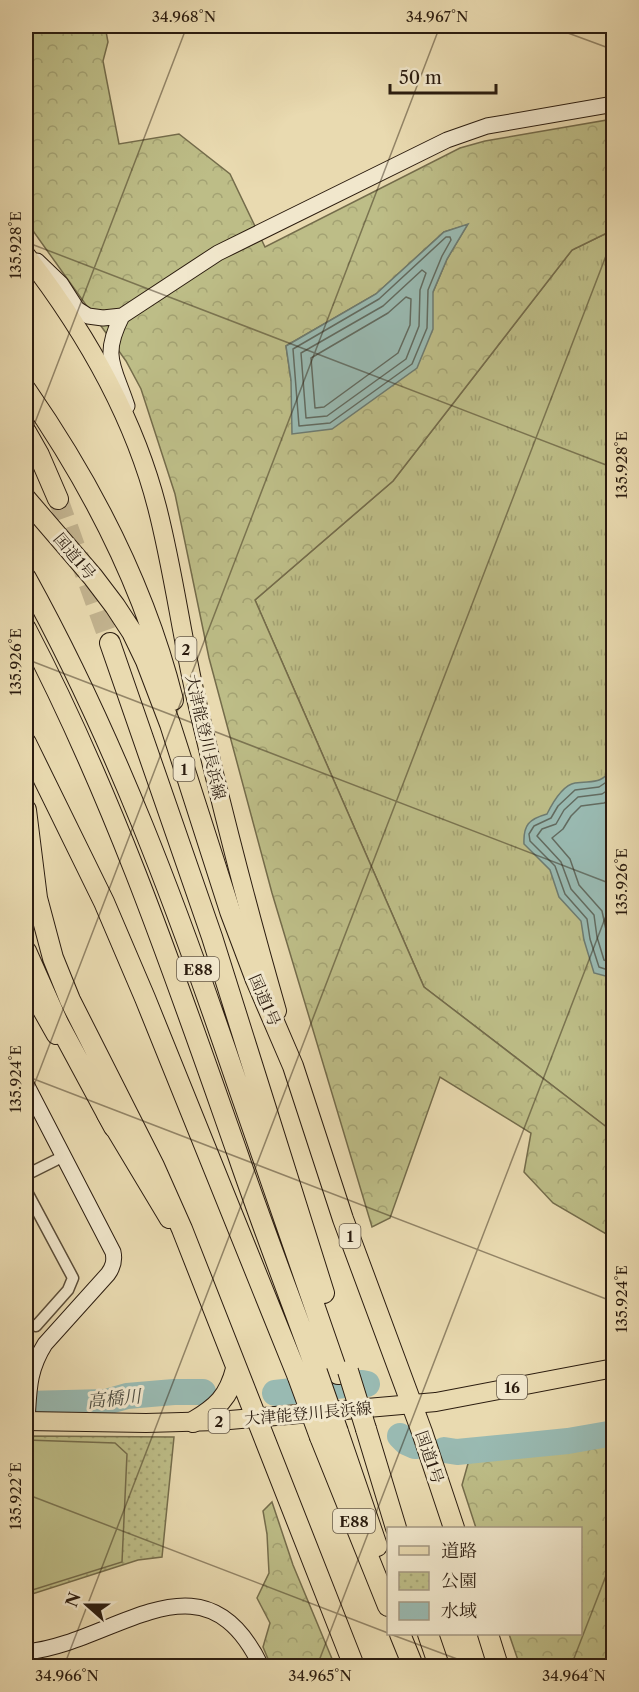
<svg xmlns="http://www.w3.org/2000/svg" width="639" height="1692" font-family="'Libre Caslon Text','Noto Serif JP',serif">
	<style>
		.grass { fill: url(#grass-tufts); stroke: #746c4b; stroke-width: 1.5 }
		.forest { fill: url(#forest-crowns); stroke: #746c4b; stroke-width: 1.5; fill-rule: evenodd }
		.park { fill: url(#park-dots); stroke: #746c4b; stroke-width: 1.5 }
		.garden { fill: #bdbd87; stroke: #746c4b; stroke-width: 1.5 }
		.water { fill: #99bab2; stroke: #6d7b71; stroke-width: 1.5 }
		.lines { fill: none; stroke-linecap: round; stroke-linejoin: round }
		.shore { stroke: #626b60; stroke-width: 1.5 }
		.river { stroke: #99bab2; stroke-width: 26 }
		.highway-tunnel { stroke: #c3b490; stroke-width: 20; stroke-dasharray: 20 10; stroke-linecap: butt }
		.street-casing { stroke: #5a4c37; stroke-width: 13 }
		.secondary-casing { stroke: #2b1c0f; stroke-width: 17 }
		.primary-casing { stroke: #2b1c0f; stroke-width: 20 }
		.highway-casing { stroke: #2b1c0f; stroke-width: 22 }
		.street { stroke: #f1e7cc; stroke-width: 10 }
		.secondary { stroke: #f1e7cc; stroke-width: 15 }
		.primary { stroke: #e9dab0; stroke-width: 18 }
		.highway { stroke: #e9dab0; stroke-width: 20 }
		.highway-bridge-casing { stroke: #2b1c0f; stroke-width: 22; stroke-linecap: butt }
		.highway-bridge { stroke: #e9dab0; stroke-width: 20 }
		.ticks { fill: none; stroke: #2b1c0f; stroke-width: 1.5; stroke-opacity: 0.45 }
		.labels { text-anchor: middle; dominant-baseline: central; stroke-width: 6; stroke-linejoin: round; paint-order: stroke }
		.shield { fill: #f1e7cc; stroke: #665948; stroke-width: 1.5 }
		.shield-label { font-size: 15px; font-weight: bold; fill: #2b1c0f }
		.street-label { font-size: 16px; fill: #2b1c0f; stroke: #f1e7cc }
		.water-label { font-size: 18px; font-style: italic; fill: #4c4b40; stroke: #f1e7cc }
		.neatline { fill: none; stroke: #2b1c0f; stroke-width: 2 }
		.ticks-label { font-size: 15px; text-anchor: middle; fill: #2b1c0f }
	</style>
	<defs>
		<pattern id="grass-tufts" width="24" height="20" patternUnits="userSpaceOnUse" patternTransform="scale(1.5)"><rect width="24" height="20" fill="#bdbd87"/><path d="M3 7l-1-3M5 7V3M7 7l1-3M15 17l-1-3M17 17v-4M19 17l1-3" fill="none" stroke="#a3a273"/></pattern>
		<pattern id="forest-crowns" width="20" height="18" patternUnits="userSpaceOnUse" patternTransform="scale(1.5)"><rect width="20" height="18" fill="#bdbd87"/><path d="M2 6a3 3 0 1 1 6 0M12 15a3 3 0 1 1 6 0" fill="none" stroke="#a3a273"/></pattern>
		<pattern id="park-dots" width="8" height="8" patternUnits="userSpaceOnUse" patternTransform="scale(1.5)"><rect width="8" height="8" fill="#bdbd87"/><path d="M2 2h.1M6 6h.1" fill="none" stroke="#a3a273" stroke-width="1.8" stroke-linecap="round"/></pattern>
	</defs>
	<rect width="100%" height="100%" fill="#e9dab0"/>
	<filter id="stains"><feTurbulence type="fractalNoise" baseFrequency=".00333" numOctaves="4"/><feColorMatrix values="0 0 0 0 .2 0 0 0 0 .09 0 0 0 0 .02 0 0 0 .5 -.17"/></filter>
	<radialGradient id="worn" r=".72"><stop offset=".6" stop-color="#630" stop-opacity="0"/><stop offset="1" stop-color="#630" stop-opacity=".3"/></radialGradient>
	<path class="grass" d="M 613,230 L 613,1132 L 424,987 L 255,600 L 393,481 L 572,250 Z"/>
	<path class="forest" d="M 26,26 L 105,26 L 108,42 L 103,61 L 119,144 L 179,134 L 230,174 L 265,247 L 460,148 L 485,141 L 613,119 L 613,230 L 572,250 L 393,481 L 255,600 L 424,987 L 613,1132 L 613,1238 L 553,1203 L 524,1172 L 531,1133 L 440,1077 L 390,1218 L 372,1227 L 272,893 L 209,658 L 175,494 L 141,389 L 126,361 L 26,221 ZM 467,225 L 447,259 L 433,292 L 291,380 L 286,346 L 376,294 L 444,232 Z
		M 613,1444 L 613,1666 L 520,1666 L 509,1634 L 580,1634 L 580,1528 L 476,1528 L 462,1485 L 469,1460 Z
		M 272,1502 L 293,1565 L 335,1666 L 271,1666 L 263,1647 L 270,1623 L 257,1598 L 269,1573 L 267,1534 L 263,1511 Z"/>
	<path class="park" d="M 26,1436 L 174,1437 L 162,1557 L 138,1560 L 26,1596 Z"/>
	<path class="garden" d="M 26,1440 L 115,1443 L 127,1454 L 122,1562 L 26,1592 Z"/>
	<path class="water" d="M 468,224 L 447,259 L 433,292 L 433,329 L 417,368 L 332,429 L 292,434 L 291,380 L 286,346 L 376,294 L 444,232 Z
		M 613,768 L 614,864 L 611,881 L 614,886 L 613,978 L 594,973 L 584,940 L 581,921 L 559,897 L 550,870 L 524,844 C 523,825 529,819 547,814 C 552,804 563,785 575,783 C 593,780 599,786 613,768 Z"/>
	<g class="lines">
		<path class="shore" d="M 446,237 L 450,237 L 451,240 L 442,256 L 428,290 L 427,328 L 412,364 L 330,423 L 299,426 L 293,349 L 379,299 Z
			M 422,270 L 426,273 L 420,290 L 419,326 L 406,359 L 327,416 L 306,418 L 301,353 L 383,306 Z
			M 406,297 L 411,299 L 410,325 L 398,353 L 324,407 L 315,408 L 311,358 L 388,313 Z
			M 614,777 L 599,787 L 575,790 L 558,806 L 551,818 L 534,826 L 529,834 L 530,841 L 555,866 L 565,894 L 587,919 L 590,939 L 599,967 L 614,972
			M 614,786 L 602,794 L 578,797 L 564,810 L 556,824 L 542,829 L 537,836 L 561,862 L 571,889 L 594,915 L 597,937 L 604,960 L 614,964
			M 614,798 L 604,803 L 581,806 L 571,816 L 563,829 L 552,838 L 570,859 L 579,885 L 602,911 L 611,953 L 614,955"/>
		<path class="river" d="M 275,1393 L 362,1383 L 367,1384
			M 26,1404 L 106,1402 L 127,1396 L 174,1392 L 203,1392
			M 400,1436 L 406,1442 L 415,1446
			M 444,1450 L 457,1452 L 568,1441 L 614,1433"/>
		<path class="highway-tunnel" d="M 58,499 L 110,643"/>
		<defs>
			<path id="street" d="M 26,1175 L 64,1156
				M 26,1190 L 73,1278 L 68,1290 L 36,1326 L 26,1323"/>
			<path id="secondary" d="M 37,261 L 61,284 L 77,309 L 88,316 L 103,318 L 122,316 L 218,253 L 447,140 L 487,126 L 614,104
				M 122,316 C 101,357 114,366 127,406
				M 26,1084 L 113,1252 C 115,1261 113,1267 108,1274 L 45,1344 C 28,1371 29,1391 27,1421
				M 26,1652 C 116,1643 203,1545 261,1666"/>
			<path id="primary" d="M 26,255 C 84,330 133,414 157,507 C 173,569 181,632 195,694 C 220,801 247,907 277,1011
				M 26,982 L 56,1035
				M 106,1114 L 169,1219
				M 26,1421 L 146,1423 L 218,1421 L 436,1402 L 614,1368"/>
			<path id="highway" d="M 26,390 C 92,485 145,587 173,700
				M 26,432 L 39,455 L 58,499
				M 26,499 L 93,577 L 115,606 L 132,632 L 146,661 L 170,724 L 230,911 L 256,980 L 293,1066 L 343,1219 L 422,1432 L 454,1528
				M 26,578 C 115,739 178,909 237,1083 C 271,1180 304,1277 338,1374
				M 26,629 C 114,797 175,976 238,1155 C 263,1228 291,1300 317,1372
				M 110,643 L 212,937 L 324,1293
				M 26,743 L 104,902 L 145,998 L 298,1377
				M 26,810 L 37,898 L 53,958 L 70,1000 L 154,1166 L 182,1229 L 354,1666
				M 26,951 L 58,1023 L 114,1127
				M 193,1422 C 217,1408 229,1397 236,1369
				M 366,1429 L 396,1528
				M 338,1432 L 377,1546
				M 320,1437 L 388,1606
				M 400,1634 L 413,1666
				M 428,1634 L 439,1666
				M 488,1634 L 498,1666"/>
		</defs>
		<use href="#street" class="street-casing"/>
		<use href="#secondary" class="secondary-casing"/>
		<use href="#primary" class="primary-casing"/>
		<use href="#highway" class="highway-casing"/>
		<use href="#street" class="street"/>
		<use href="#secondary" class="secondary"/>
		<use href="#primary" class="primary"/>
		<use href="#highway" class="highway"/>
		<defs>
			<path id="highway-bridge" d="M 348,1371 L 366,1429
				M 317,1372 L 338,1432
				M 298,1377 L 320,1437"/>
		</defs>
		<use href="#highway-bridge" class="highway-bridge-casing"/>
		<use href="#highway-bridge" class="highway-bridge"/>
	</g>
	<path class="ticks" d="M 549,26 L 614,50M 26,242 L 614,468M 26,446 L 187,26M 26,659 L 614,885M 26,1076 L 614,1302M 26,1106 L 440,26M 26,1494 L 388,1633M 390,1634 L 476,1666M 64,1666 L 614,235M 317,1666 L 614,895M 571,1666 L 614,1555"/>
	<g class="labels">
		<g class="shield">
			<rect x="175.5" y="637" width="21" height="24" rx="4.5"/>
			<rect x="173.5" y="757" width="21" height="24" rx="4.5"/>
			<rect x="177" y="957" width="42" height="24" rx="4.5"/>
			<rect x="339.5" y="1224" width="21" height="24" rx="4.5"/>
			<rect x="497" y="1375" width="30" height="24" rx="4.5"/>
			<rect x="208.5" y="1409" width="21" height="24" rx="4.5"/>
			<rect x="333" y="1509" width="42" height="24" rx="4.5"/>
		</g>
		<g class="shield-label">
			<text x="186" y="649">2</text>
			<text x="184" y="769">1</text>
			<text x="198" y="969">E88</text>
			<text x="350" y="1236">1</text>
			<text x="512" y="1387">16</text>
			<text x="219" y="1421">2</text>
			<text x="354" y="1521">E88</text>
		</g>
		<g class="street-label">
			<text transform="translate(75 556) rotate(50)">国道1号</text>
			<text transform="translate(206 737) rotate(77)">大津能登川長浜線</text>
			<text transform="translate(265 1000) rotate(67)">国道1号</text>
			<text transform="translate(308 1413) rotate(-5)">大津能登川長浜線</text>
			<text transform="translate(430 1457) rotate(71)">国道1号</text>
		</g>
		<g class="water-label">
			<text transform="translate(114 1399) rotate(-6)">高橋川</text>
		</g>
	</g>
	<rect width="639" height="1692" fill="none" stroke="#e9dab0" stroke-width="66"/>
	<rect x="387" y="1527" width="195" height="108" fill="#f1e7cc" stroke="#a29680" stroke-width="1.5"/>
	<rect x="399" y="1546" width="30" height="9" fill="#e9dab0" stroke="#a29680" stroke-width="1.5"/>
	<text x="441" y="1557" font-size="18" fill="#2b1c0f">道路</text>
	<rect x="399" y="1572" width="30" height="18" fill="url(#park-dots)" stroke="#a29680" stroke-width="1.5"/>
	<text x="441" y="1587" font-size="18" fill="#2b1c0f">公園</text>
	<rect x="399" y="1602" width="30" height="18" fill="#99bab2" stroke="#a29680" stroke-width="1.5"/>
	<text x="441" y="1617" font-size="18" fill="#2b1c0f">水域</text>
	<g transform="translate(87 1605) rotate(291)" stroke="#f1e7cc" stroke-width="4.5" paint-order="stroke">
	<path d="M0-4.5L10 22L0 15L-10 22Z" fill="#2b1c0f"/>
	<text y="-9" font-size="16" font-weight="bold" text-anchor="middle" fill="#2b1c0f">N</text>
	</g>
	<path d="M390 84v9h106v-9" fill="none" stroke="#2b1c0f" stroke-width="3"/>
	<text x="399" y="84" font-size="18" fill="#2b1c0f" stroke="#f1e7cc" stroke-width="4.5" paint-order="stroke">50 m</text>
	<rect x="33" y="33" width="573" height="1626" class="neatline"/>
	<g class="ticks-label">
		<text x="184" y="22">34.968°N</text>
		<text x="437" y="22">34.967°N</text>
		<text transform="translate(16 245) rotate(-90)" y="5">135.928°E</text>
		<text transform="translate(622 465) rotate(-90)" y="5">135.928°E</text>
		<text transform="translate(16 662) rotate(-90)" y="5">135.926°E</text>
		<text transform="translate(622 882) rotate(-90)" y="5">135.926°E</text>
		<text transform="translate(16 1079) rotate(-90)" y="5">135.924°E</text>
		<text transform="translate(622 1299) rotate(-90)" y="5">135.924°E</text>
		<text transform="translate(16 1496) rotate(-90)" y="5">135.922°E</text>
		<text x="67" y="1681">34.966°N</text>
		<text x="320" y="1681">34.965°N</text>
		<text x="574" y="1681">34.964°N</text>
	</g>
	<rect width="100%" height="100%" filter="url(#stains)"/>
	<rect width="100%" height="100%" fill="url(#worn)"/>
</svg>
